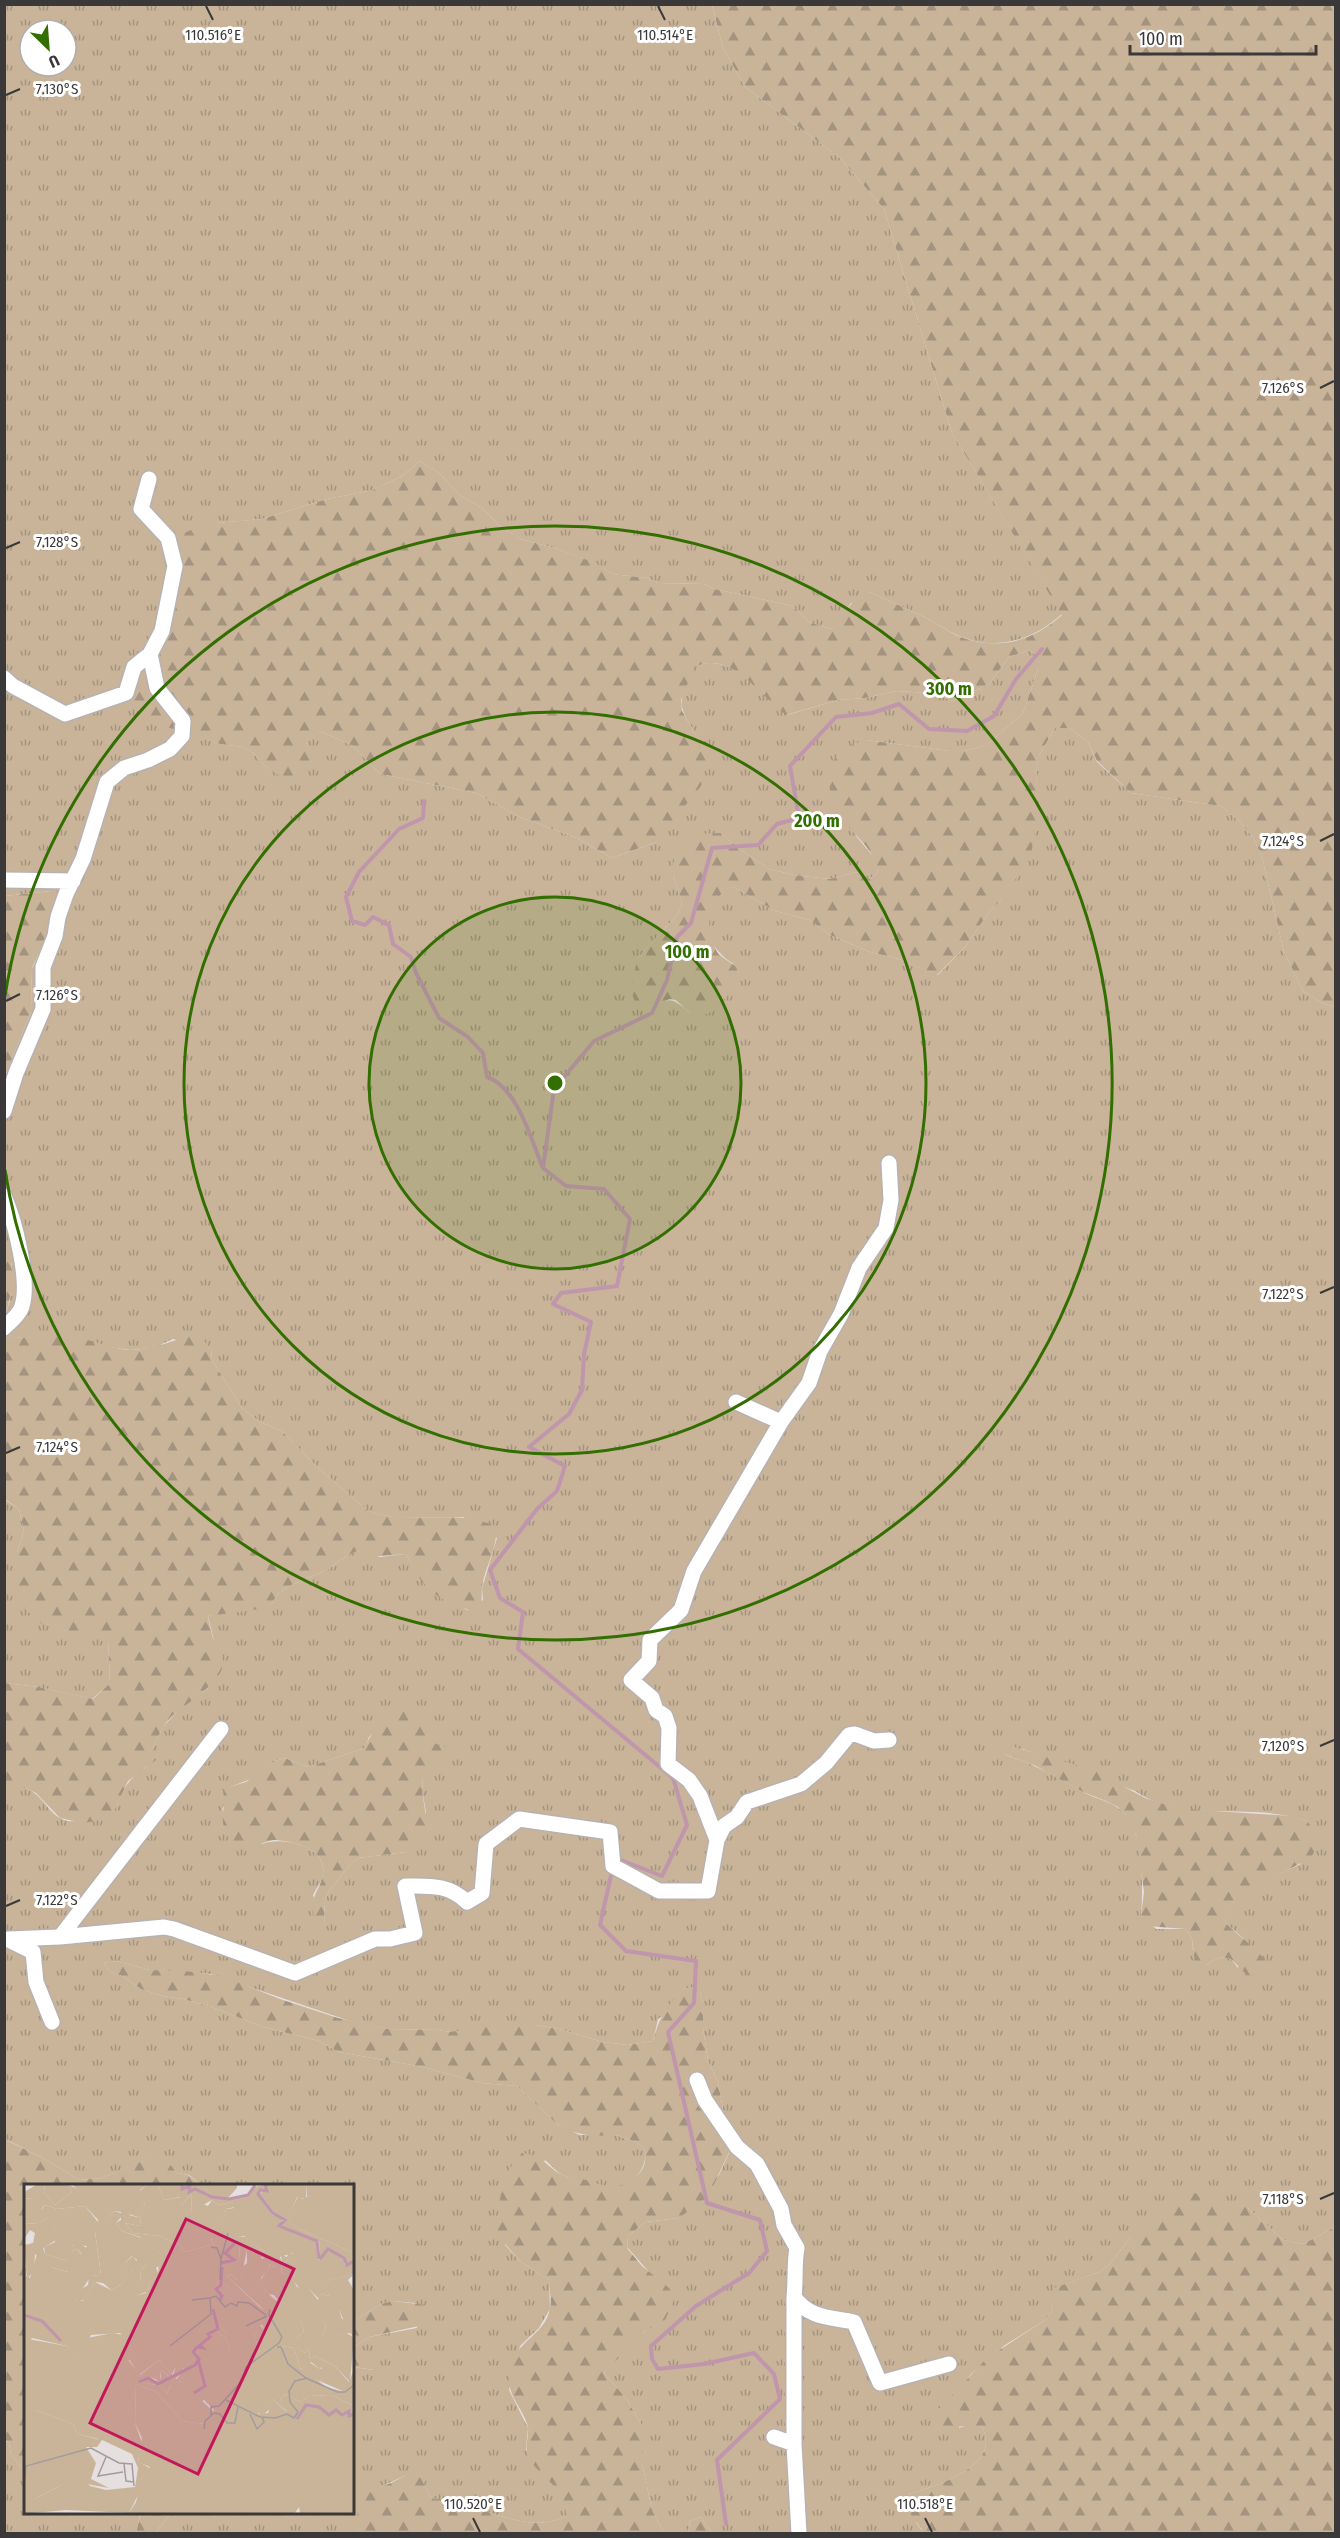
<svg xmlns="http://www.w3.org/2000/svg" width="1340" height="2538" font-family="'Fira Sans Condensed',sans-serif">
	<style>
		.grass { fill: url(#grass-tufts); fill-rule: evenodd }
		.forest { fill: url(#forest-firs) }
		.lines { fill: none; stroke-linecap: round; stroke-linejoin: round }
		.stream { stroke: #bf96ab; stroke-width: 4 }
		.minor-casing { stroke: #b7b2b1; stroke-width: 18 }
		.minor { stroke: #fff; stroke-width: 15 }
		.ticks { fill: none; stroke: #3a3838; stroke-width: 2 }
		.ring { fill: none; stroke: #326f00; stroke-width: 3 }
		.inset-river { fill: none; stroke: #bf96ab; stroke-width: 3 }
		.inset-road { fill: none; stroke: #a19d9c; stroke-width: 1.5 }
		.view { fill: #c2185b; fill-opacity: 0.15; stroke: #c2185b; stroke-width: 3 }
		.inset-edge { fill: none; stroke: #3a3838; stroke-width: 3 }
		.ticks-label { font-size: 15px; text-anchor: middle; fill: #3a3838; stroke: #fff; stroke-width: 6; stroke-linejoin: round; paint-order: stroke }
		.centre { fill: #326f00; stroke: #fff; stroke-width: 3 }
		.ring-label { font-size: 18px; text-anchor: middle; font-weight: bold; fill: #326f00; stroke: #fff; stroke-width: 6; stroke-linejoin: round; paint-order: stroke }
	</style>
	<defs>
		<pattern id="grass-tufts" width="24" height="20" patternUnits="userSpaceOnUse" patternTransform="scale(1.5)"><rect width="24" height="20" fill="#c9b49a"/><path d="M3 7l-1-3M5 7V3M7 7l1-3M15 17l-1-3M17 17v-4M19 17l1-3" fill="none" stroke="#a4937f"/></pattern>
		<pattern id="forest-firs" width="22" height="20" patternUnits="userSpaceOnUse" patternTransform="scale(1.5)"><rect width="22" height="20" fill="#c9b49a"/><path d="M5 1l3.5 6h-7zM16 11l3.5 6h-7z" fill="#a4937f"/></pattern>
	</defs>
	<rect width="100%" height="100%" fill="#e5e0df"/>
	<path class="grass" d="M 5,5 L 712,5 L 723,48 L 745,87 L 840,158 L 884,209 L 952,433 L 1062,614 C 1032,641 995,652 957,635 C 944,629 933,621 920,615 C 904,607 886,600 870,592 L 850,604 L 842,620 L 831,629 L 809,622 L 793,606 L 715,589 L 704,584 L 658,583 L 647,578 L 613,574 L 592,562 L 554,548 L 521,539 L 501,527 L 482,508 L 461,496 L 439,473 L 420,461 L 402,476 L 373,490 L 327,499 L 262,519 L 217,523 L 171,539 L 186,732 L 220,744 L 243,747 L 252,752 L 268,769 L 306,744 L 311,733 L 322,732 L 353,746 L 380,774 L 476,793 L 520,817 L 577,838 L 612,858 L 656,842 L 699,740 C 677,702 677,708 693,667 C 730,650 762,693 787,715 L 838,700 L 865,698 L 896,691 L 931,693 L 953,701 L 989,684 L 1009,657 L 1030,650 L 1038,658 L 1038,669 L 1023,713 L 987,745 L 964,751 L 950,751 L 866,740 L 856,836 L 877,861 L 878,873 L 869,879 L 858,872 L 829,879 L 794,875 L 769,869 L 738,848 L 721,833 L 673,875 L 682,903 L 678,914 L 637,959 L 645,1008 C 670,999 669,995 690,1013 L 734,964 C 717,954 702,935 710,913 C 712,905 719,896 724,888 L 734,887 L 775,911 L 810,920 L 830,935 L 870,952 L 899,959 L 938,975 L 966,946 L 989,912 L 1001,900 L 1036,790 L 1037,759 L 1055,728 L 1070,728 L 1088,742 L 1097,762 L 1131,793 L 1221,806 L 1238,820 L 1253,837 L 1262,857 L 1284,952 L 1303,991 L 1322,1003 L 1335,1007 L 1335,2227 L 1303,2244 L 1283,2240 L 1248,2208 L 1131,2237 L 1109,2265 L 1099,2272 L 1055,2288 L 1052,2311 L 1045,2320 L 1005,2345 L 971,2374 L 964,2383 L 959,2428 L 971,2424 L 982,2427 C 1003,2467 935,2486 907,2495 L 917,2524 L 924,2533 L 712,2533 L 701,2517 L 690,2521 L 688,2533 L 664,2533 L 652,2510 L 642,2463 L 642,2426 L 626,2398 L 604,2373 L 627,2346 L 653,2325 L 650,2273 L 627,2247 L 628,2236 L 645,2222 L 679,2218 L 719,2175 L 738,2133 L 724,2115 L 718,2082 L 708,2061 L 703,2028 L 703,2003 L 700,1992 L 658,2019 L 653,2041 L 627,2045 L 603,2042 L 559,2029 L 536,2025 L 450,2032 L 439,2030 L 388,2029 L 353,2022 L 211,1974 L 150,1970 L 116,1961 L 104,1963 L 110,1972 L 122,1976 L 141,1989 L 162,1996 L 183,1999 L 209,2006 L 263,2027 L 319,2041 L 339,2052 L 423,2067 L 482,2083 L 517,2086 L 558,2125 L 580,2135 L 616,2135 L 636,2142 L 645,2149 C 648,2169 631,2190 608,2188 C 604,2187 567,2177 563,2175 C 556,2172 550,2164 545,2160 L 505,2245 L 520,2261 L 549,2280 L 550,2309 L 539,2328 L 520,2346 L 509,2390 L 528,2428 L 526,2449 L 530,2459 L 561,2494 L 566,2504 L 566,2516 C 534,2533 495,2513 463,2504 C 453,2501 442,2499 431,2498 L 421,2478 L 411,2473 L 380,2487 L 358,2529 L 359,2533 L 155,2533 L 171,2513 L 352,2512 L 353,2367 L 374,2370 L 353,2351 L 353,2348 L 369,2337 L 417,2328 L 415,2303 L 393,2301 L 381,2304 L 353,2322 L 352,2186 L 201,2185 L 189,2175 L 177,2173 L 170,2164 L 150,2158 L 102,2178 L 79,2180 L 45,2159 L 5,2139 L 5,1785 C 46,1784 44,1817 68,1821 C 82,1823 102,1812 115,1809 C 123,1791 128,1777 147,1767 L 152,1749 L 163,1727 L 179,1709 L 207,1689 L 221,1670 L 208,1616 L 271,1604 L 278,1594 L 287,1587 L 329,1569 L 338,1561 L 359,1550 L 380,1557 L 405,1554 L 433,1592 L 467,1610 L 483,1600 L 482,1588 L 497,1538 L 463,1517 L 399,1518 L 377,1514 L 367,1510 L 316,1466 L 282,1431 L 260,1422 L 242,1408 L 212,1360 L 211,1349 L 173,1339 L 153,1348 L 130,1350 L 108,1347 L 86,1340 L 13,1337 L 5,1331 L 5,1315 L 10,1301 L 12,1266 L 5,1235 L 5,1076 L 31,1012 L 32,968 L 39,958 L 50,891 L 5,896 ZM 30,30 L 66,30 L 66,66 L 30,66 ZM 385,1721 L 426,1733 L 431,1743 L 443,1746 L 423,1778 L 422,1790 L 426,1812 L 406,1852 L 358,1858 L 350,1865 L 329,1891 L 325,1901 L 324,1923 L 313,1895 C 316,1889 322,1881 323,1874 C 328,1845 280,1836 262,1844 L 222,1810 L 226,1799 L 222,1790 L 256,1777 L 275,1761 L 285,1758 L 308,1767 L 365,1748 L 369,1737 ZM 1023,1749 L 1135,1791 C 1184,1825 1253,1801 1307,1821 L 1301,1864 C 1275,1876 1243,1888 1224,1911 L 1226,1923 L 1244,1939 L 1238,1968 L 1231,1959 L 1220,1957 L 1206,1965 L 1193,1950 L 1192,1939 L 1186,1929 L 1156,1929 L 1141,1916 C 1143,1888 1144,1840 1127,1816 C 1116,1802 1098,1800 1083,1792 C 1067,1783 1051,1773 1034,1766 C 1025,1761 1014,1759 1004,1754 Z
		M 4,1499 L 19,1509 L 24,1531 L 17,1552 L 63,1630 L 108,1639 L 110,1683 L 92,1699 L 39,1687 L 5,1683 Z
		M 4,2440 L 9,2443 L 11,2454 L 25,2472 L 26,2512 L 138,2513 L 140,2515 L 136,2533 L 5,2533 Z"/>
	<path class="forest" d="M 712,5 L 1335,5 L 1335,1007 L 1322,1003 L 1303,991 L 1284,952 L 1262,857 L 1253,837 L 1238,820 L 1221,806 L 1131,793 L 1097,761 L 1088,742 L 1070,728 L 1055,728 L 1037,759 L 1036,821 L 1032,849 L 1019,874 L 1001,900 L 989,912 L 966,946 L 937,975 L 899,959 L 870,952 L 830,935 L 810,920 L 775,911 L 734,887 L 724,889 C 714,906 704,920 712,940 C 715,946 716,953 721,956 C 738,969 737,962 739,985 L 708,1014 L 690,1013 L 676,1000 L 670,999 L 645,1008 L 635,1002 L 631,991 L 637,959 L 678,914 L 682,903 L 673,875 L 673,863 L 688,839 L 699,834 L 721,833 L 738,848 L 769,869 L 794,875 L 829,879 L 858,872 L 869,879 L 878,873 C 876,848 852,836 840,815 C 821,783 825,749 866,740 L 950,751 L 964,751 L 987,745 L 1023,713 L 1038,669 L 1038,658 L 1030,650 L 1009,657 L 989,684 L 953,701 L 931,693 L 896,691 L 865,698 L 838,700 L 786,715 C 759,695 731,649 694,667 L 681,700 L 682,711 L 699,740 L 707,761 L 701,786 L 656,842 L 612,858 L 577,838 L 520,817 L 476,793 L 380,774 L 353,746 L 322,732 L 311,734 L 306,744 L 310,764 L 288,780 L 268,769 L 252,752 L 243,747 L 220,744 L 164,726 L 144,717 L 132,704 L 133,690 L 170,615 L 170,539 L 205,524 L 262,519 L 327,499 L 373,490 L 402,476 L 420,461 L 439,473 L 461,496 L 482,508 L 501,527 L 521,539 L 554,548 L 593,562 L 613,574 L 647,578 L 658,583 L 704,584 L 715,589 L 793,606 L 809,622 L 831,629 C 848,615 847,599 870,592 C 886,600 904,607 920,615 C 933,621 944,629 956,635 C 995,652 1032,642 1062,615 L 952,433 L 884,209 L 840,158 L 745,87 L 723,48 Z
		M 51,891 L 53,908 L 49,931 L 32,968 L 31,1012 L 5,1076 L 5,896 Z
		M 5,1235 C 14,1262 15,1288 5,1315 Z
		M 4,1331 L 13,1337 C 37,1338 65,1335 88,1340 C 102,1344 115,1349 129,1350 C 153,1350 175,1339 198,1334 L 211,1349 L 212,1360 L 242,1408 L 260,1422 L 282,1431 L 316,1466 L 367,1510 C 408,1528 456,1506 496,1527 C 498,1549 485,1566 482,1587 C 481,1596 483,1602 479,1611 C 459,1610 436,1598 423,1583 C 416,1573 413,1563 405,1554 L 368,1557 L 359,1550 L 338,1561 L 329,1569 L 287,1587 L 278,1594 L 271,1604 L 260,1609 L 208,1616 C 209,1623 211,1631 213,1638 C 216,1645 222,1653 223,1660 C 225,1683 185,1703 171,1717 C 162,1726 158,1738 152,1749 L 156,1760 L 128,1781 L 115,1809 L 106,1817 L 96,1821 L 83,1823 L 60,1818 L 36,1793 L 25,1788 L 5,1785 L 5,1683 L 39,1687 L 93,1699 L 110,1683 L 108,1640 L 85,1636 L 42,1624 L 25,1609 L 14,1574 L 17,1552 L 24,1531 L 19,1509 L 5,1499 Z
		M 413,1703 C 428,1717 422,1727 431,1742 L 443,1746 L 453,1753 L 434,1773 L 423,1778 L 422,1790 L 427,1824 L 415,1843 L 406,1852 L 358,1858 L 350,1865 L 329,1891 L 325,1901 L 324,1924 L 314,1918 C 310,1892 320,1893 323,1873 C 327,1849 293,1841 275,1840 C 268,1840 261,1845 253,1845 C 245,1845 237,1842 230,1840 C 215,1816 229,1809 222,1789 L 246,1782 L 275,1761 L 285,1758 L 308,1767 L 365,1748 C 372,1728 393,1706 413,1703 Z
		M 1011,1746 L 1093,1770 L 1145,1798 L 1170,1806 L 1198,1810 L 1292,1816 L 1307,1821 L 1320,1840 L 1311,1858 L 1260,1884 L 1232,1903 L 1225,1911 L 1226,1923 C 1242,1940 1262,1950 1272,1972 L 1269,1977 L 1247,1975 L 1231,1959 L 1220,1957 L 1206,1965 L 1195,1962 L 1192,1939 L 1186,1929 L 1146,1926 L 1141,1916 L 1144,1892 L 1136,1835 L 1126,1815 L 1118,1807 L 1106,1801 L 1083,1792 L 1036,1766 L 1004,1754 Z
		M 116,1961 L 150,1970 L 185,1971 L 222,1976 L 280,1999 L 338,2018 L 388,2029 L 439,2030 L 450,2032 L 498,2025 L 536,2025 L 559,2029 L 603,2042 L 627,2045 L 653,2041 C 659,2017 669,2000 690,1986 L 700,1992 L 703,2003 L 703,2028 L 708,2061 L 718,2082 L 724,2115 L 738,2133 L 708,2197 L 679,2218 L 645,2222 L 628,2236 L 627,2248 L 642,2266 L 669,2288 L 675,2298 L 665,2320 L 644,2332 L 604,2373 L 626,2398 L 642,2426 L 642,2463 L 652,2510 L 664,2533 L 359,2534 L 358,2529 L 357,2495 L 391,2483 L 412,2472 L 421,2478 L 431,2498 C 442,2499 453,2501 463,2504 C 495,2513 534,2533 566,2516 C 567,2489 543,2480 530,2460 C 523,2449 529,2439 528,2428 C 526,2413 510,2399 509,2382 C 505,2343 546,2338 550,2308 C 552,2300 549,2289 549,2280 L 520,2261 L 498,2236 C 498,2205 499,2176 522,2153 C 546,2156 545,2167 563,2175 C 570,2178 579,2178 586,2180 C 605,2186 616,2192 634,2178 C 645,2170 646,2162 645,2149 L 636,2142 L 616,2135 L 591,2136 L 569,2131 L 558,2125 L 517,2086 L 482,2083 L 423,2067 L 339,2052 L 319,2041 L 263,2027 L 209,2006 L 183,1999 L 162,1996 L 141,1989 L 122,1976 L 110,1972 L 104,1963 Z
		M 4,2139 L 45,2159 L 79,2180 L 102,2178 L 149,2158 L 160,2158 L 170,2164 L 177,2173 L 188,2175 L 201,2185 L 26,2186 L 25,2472 L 11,2454 L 9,2443 L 5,2440 Z
		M 1188,2192 L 1210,2196 L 1248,2208 L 1283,2240 L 1303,2244 L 1335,2227 L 1335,2533 L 924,2533 L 905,2506 L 907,2495 C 935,2486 1003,2467 982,2427 C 965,2423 955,2431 937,2424 L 934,2414 L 987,2358 L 1045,2320 L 1052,2311 L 1054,2288 L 1099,2272 L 1109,2265 L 1131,2237 L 1177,2196 Z
		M 393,2301 L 426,2305 L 433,2314 L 428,2324 L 369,2337 L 353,2348 L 353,2322 L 381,2304 Z
		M 353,2351 L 370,2361 L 375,2370 L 353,2367 Z
		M 138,2513 L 171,2513 L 155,2533 L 136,2533 L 140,2516 Z
		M 701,2517 L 712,2533 L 688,2533 L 690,2521 Z"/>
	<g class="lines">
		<path class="stream" d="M 424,801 L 423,818 L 399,829 L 359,872 L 346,897 L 352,921 L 365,925 L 373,917 L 389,925 L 393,944 L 411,957 L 416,973 L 439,1018 L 468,1037 L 483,1053 L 487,1077 C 517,1087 531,1139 542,1166
			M 618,1859 L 662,1876 L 687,1825 L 673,1778 L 518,1649 L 523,1612 L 500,1598 L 490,1570 L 537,1509 L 557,1491 L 565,1466 L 529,1447 L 569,1414 L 582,1390 L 584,1354 L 591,1322 L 553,1304 L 561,1293 L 617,1286 L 630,1219 L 604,1189 L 566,1186 L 543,1168 L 554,1089 L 594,1041 L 652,1013 L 667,980 L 677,937 L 691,923 L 712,848 L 758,845 L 777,824 L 799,818 L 790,766 L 836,717 L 872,713 L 899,704 L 929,729 L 967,731 L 994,716 L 1016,679 L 1042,649
			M 612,1871 L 600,1925 L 626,1951 L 696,1961 L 694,2003 L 668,2032 L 707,2203 L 760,2220 L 767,2251 L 749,2273 L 696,2306 L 651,2346 L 652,2359 L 658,2369 L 704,2364 L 754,2353 L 774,2374 L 780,2399 L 717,2460 L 726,2524"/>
		<defs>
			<path id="minor" d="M 4,678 L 13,686 L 65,714 L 126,693 L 134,667 L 150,654 L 162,631 L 175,566 L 168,538 L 141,509 L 149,479
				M 4,880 L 73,881
				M 4,1111 L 16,1073 L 43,1009 L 43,967 L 55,936 L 58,917 L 66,894 L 83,859 L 107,782 L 124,768 L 148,760 L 170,749 L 182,736 L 183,721 L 157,688 L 150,654
				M 4,1196 C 15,1221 30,1281 22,1306 C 20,1314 10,1322 4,1328
				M 736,1402 L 781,1422
				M 889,1740 L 874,1741 L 855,1734 L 849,1735 L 826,1763 L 801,1784 L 747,1802 L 737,1817 L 724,1826 L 717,1840 L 700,1796 L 689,1780 L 668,1764 L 669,1728 L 665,1716 L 656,1710 L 652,1698 L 631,1680 L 649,1661 L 650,1640 L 681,1610 L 694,1571 L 781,1422 L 809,1383 L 820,1351 L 841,1314 L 859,1268 L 886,1228 L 891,1200 L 889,1163
				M 60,1937 L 164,1927 L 174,1929 L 295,1973 L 375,1939 L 390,1939 L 415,1933 L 405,1886 C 430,1886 448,1884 467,1902 L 482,1893 L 486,1844 L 519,1819 L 610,1832 L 613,1866 L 659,1891 L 708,1891 L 717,1840
				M 8,1939 L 60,1937 L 221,1729
				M 9,1940 L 33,1952 L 36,1982 L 52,2022
				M 697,2080 L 705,2100 L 737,2147 L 757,2164 L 781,2209 L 784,2225 L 797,2248 C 794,2263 796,2281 794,2297
				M 774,2437 L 794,2444
				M 799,2534 L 794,2444 L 794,2297 C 810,2319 830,2317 854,2322 L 880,2383 L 949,2364"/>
		</defs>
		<use href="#minor" class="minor-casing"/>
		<use href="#minor" class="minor"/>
	</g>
	<path class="ticks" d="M 206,6 L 213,20M 658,6 L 665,20M 6,95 L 20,89M 1320,388 L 1334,381M 6,548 L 20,542M 1320,841 L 1334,834M 6,1001 L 20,994M 1320,1293 L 1334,1287M 6,1453 L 20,1447M 1320,1746 L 1334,1740M 6,1906 L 20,1900M 1320,2199 L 1334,2193M 473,2518 L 480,2532M 925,2518 L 932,2532"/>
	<circle cx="555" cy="1083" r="186" fill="#326f00" fill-opacity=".12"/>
	<g class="ring">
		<circle cx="555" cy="1083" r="186"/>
		<circle cx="555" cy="1083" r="371"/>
		<path d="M5 996A557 557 0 1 1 5 1170"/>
	</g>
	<g transform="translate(24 2184)">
		<rect width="330" height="330" fill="#e5e0df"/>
		<path d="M 21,1 L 44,1 L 48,8 L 31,21 L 20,8 ZM 49,1 L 122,1 L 116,6 L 121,21 L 105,31 L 117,34 L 116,42 L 101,39 L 109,49 L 135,52 L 154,60 L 161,68 L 190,60 L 186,56 L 195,54 L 202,25 L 210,24 L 208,18 L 194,21 L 188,16 L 167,28 L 168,10 L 157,21 L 156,13 L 140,16 L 134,1 L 179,1 L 188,12 L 204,15 L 224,11 L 230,3 L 239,1 L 242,6 L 235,5 L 234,10 L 248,30 L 259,35 L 254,43 L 292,57 L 294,76 L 306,66 L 319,74 L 321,81 L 330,78 L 330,90 L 299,98 L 306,112 L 297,110 L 295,115 L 285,105 L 276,105 L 263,89 L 257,90 L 258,82 L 269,69 L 256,73 L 258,78 L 250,83 L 246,80 L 243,88 L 227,86 L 241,89 L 237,94 L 242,108 L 277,137 L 280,147 L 273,154 L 275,165 L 281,169 L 285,164 L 286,175 L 291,172 L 311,182 L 325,198 L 330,185 L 330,201 L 321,208 L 293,196 L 293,193 L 297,196 L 298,183 L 296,185 L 287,178 L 277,186 L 270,164 L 257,162 L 231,169 L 233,159 L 229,150 L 250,162 L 251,149 L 245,143 L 241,146 L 238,141 L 228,142 L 218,151 L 204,151 L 196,142 L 192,147 L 202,154 L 209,174 L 224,181 L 234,230 L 244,229 L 248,215 L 263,228 L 256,215 L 262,210 L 276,218 L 285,212 L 307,211 L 330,222 L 330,329 L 276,329 L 275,323 L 271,329 L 105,329 L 112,318 L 118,293 L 126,283 L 114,278 L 118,254 L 111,239 L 112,200 L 132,208 L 158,237 L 181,240 L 190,226 L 180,216 L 176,218 L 157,197 L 146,202 L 143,210 L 138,202 L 116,198 L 123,192 L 132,197 L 137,194 L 137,186 L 148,195 L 153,195 L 160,184 L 151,184 L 148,190 L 135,176 L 115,191 L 105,175 L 105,159 L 96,149 L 67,151 L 55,176 L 43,162 L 8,154 L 0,165 L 0,85 L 3,83 L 2,92 L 6,94 L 13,70 L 29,84 L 44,88 L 51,75 L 48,67 L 53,65 L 57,70 L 63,62 L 48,61 L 44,77 L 21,70 L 20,63 L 31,58 L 30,42 L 24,33 L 15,39 L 0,40 L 0,14 L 10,15 L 18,25 L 21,21 L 33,25 L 61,22 L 74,38 L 74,27 ZM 90,27 L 97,28 L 97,36 L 92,39 L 98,47 L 116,53 L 135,70 L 134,91 L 125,99 L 123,116 L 112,112 L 122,108 L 122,81 L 117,86 L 116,99 L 108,101 L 107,88 L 113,78 L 109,72 L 101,79 L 103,90 L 98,100 L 87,106 L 71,98 L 59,117 L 51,116 L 67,92 L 77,91 L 71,48 ZM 220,52 L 241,68 L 239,75 L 223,65 L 223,79 L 216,85 L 218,91 L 213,96 L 207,90 L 203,92 L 240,126 L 201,101 L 193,103 L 195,92 L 208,86 L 208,78 L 215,76 L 216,60 L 212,60 L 212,53 ZM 242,1 L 282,1 L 282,15 L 273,13 L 267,28 L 253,26 L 273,44 L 330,69 L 330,76 L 325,80 L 305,64 L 296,74 L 295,57 L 257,42 L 261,35 L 251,29 L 235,9 L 243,7 ZM 307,126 L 315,126 L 318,135 L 330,136 L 330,153 L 326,149 L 299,153 L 302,142 L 296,131 ZM 0,226 L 11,226 L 49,240 L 54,250 L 76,256 L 73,263 L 62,263 L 72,279 L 67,295 L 85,304 L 57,299 L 38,301 L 10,315 L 10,329 L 0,329 Z" fill="#c9b49a" fill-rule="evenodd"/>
		<path d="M 12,1 L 21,1 L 20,8 L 31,21 L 48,8 L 44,1 L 57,6 L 76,29 L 76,38 L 61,22 L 33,25 L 21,21 L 14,28 L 10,15 L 0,14 L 0,8 ZM 122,1 L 134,1 L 140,16 L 158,13 L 157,21 L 168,10 L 167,28 L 175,18 L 184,22 L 188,16 L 194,21 L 208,18 L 211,23 L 202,25 L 196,54 L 186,56 L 190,60 L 161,68 L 154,60 L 135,52 L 109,49 L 101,39 L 116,42 L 117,34 L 105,30 L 121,21 L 115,8 ZM 179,1 L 213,1 L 213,4 L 203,15 L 188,12 ZM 282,1 L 330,1 L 330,69 L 273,44 L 251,25 L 267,27 L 275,10 L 278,15 L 283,13 ZM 90,27 L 100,30 L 92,39 L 98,47 L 120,55 L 135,70 L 138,80 L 132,84 L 135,91 L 125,99 L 123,117 L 111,112 L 122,109 L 122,81 L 117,86 L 116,100 L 107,105 L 107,88 L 113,76 L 108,72 L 101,79 L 104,89 L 98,100 L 87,106 L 79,99 L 71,98 L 60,116 L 51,118 L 53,108 L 64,101 L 65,92 L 77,91 L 71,47 ZM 24,33 L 29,36 L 32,56 L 19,64 L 21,70 L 44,77 L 44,62 L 57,60 L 65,66 L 58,70 L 53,65 L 48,67 L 53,77 L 45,88 L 29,84 L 11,70 L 10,87 L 3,95 L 0,61 L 9,59 L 11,49 L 6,46 L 1,54 L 0,40 L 15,39 ZM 212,52 L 222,53 L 241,68 L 241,72 L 234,75 L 223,66 L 217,94 L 213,96 L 207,90 L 203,92 L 240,127 L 201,101 L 193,103 L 195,90 L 208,86 L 206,79 L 215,76 L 216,60 L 212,60 ZM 264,70 L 269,70 L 258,81 L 257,90 L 265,88 L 273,103 L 285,105 L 294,116 L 297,110 L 306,112 L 298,98 L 330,90 L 324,96 L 330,106 L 330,136 L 321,139 L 315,126 L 297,131 L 302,142 L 299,153 L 304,149 L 315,151 L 318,147 L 330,153 L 326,198 L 311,182 L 291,172 L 286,175 L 285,164 L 281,169 L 275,165 L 272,155 L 280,147 L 277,137 L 261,127 L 250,111 L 243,110 L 237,96 L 241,89 L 227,88 L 233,84 L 243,87 L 247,79 L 249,83 L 258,78 L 257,71 L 263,73 ZM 234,139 L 241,146 L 246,142 L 254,153 L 250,163 L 245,162 L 229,150 L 233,159 L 230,169 L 257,162 L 270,164 L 277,186 L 285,178 L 296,185 L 302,183 L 299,196 L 292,195 L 302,203 L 321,208 L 330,199 L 330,222 L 307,211 L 285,212 L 276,218 L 262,210 L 256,215 L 265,229 L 248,215 L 247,224 L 239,231 L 204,216 L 217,201 L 223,181 L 209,175 L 202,154 L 192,147 L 196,142 L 204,151 L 218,151 L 219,147 ZM 89,149 L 100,151 L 107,161 L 105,177 L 116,191 L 135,176 L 149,191 L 152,182 L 161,185 L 150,196 L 137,186 L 136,197 L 123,192 L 116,198 L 138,202 L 143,210 L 147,200 L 157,197 L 190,228 L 181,240 L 158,237 L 132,208 L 112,200 L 111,239 L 118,259 L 114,277 L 127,285 L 118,293 L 116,307 L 105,329 L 42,326 L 10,329 L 10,315 L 42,299 L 61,296 L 66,302 L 82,306 L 111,303 L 114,284 L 108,270 L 78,256 L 73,263 L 74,255 L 54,250 L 49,240 L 11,226 L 0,226 L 0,165 L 4,155 L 43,162 L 55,175 L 63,154 Z" fill="#c9b49a"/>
		<path class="inset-river" d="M 158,1 L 158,5 L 166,2 L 165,8 L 171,5 L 188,13 L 205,15 L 224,11 L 231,1M 241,1 L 243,7 L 236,6 L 234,10 L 249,29 L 261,36 L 255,42 L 293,57 L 295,75M 296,75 L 304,65 L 320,74 L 323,81 L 330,77M 197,79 L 210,76 L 201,69 L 211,59M 196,116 L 198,112 L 192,105 L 197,101 L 198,83M 0,131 L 18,137 L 37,157M 115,198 L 124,194 L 134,200 L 171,181 L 175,175 L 169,168 L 173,163 L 179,164 L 176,161 L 186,153 L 184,150 L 194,145 L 189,125M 170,209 L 181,202 L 174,175M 273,235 L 282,221 L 295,223 L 305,231 L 312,226 L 318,231 L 325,227 L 325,232 L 330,230"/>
		<path class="inset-road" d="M 187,63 L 193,64 L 197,75 L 204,49M 196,96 L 197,75M 186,114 L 192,112 L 201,123 L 207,119 L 213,122 L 214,118 L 225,119 L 242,131M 222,142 L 243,132M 146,162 L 187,130 L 186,114 L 168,116M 253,163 L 257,163 L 264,180 L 282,194 L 313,208 L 321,208 L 330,201M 202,216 L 236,233 L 251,234 L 263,230 L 270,234 L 274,228 L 266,218 L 265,207 L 271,197 L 284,194M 226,230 L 233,245 L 240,238 L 238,233M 187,231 L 187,223 L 195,222 L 218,197 L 222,183 L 255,159 L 258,153 L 245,131 L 246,125M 180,245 L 181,237 L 190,229 L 196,230 L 203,239 L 211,239 L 214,223M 82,273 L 74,292 L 99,288M 100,280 L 102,297 L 110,298M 0,301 L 2,282 L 67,264 L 95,279 L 108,280 L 110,302"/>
		<path class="view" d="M 162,35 L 270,85 L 174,290 L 66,239 Z"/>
		<rect width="330" height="330" class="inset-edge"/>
	</g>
	<g class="ticks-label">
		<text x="213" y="40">110.516°E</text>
		<text x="665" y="40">110.514°E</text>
		<text x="57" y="94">7.130°S</text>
		<text x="1283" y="393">7.126°S</text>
		<text x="57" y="547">7.128°S</text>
		<text x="1283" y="846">7.124°S</text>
		<text x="57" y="1000">7.126°S</text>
		<text x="1283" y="1299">7.122°S</text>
		<text x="57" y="1452">7.124°S</text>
		<text x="1283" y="1751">7.120°S</text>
		<text x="57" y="1905">7.122°S</text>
		<text x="1283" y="2204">7.118°S</text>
		<text x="473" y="2509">110.520°E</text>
		<text x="925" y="2509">110.518°E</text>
	</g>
	<circle cx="555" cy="1083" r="9" class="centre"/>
	<g class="ring-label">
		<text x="949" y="695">300 m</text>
		<text x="817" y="827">200 m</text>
		<text x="687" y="958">100 m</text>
	</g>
	<rect width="1340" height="2538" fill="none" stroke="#3a3838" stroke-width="12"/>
	<g transform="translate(48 48) rotate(155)"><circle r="28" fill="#ffffff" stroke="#b0afaf" stroke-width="1.5"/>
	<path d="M0-4.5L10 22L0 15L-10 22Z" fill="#326f00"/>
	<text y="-9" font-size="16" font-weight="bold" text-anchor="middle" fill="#3a3838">U</text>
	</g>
	<path d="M1130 45v9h186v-9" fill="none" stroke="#3a3838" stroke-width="3"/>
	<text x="1139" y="45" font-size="18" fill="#3a3838" stroke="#ffffff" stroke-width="4.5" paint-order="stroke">100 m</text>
</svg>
